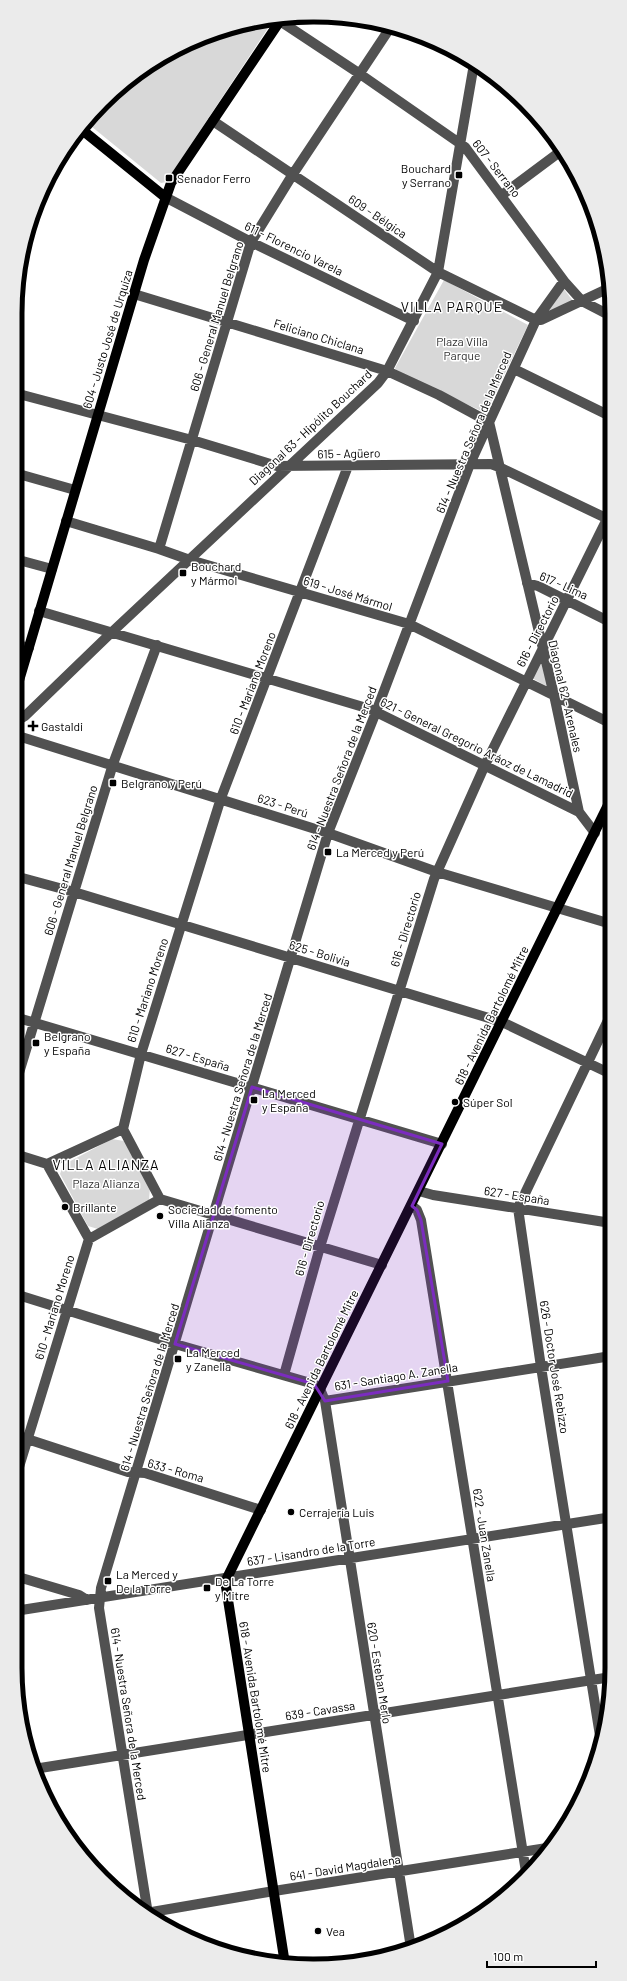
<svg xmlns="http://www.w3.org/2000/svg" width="627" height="1981" font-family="Barlow,sans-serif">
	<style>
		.green { fill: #d8d8d8 }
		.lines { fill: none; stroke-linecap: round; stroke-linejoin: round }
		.minor { stroke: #515151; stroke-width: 10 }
		.major { stroke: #000; stroke-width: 10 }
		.marked { fill: #7b2cbf; fill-opacity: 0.2; stroke: #7b2cbf; stroke-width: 3; stroke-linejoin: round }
		.poi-dot { fill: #000; stroke: #fff; stroke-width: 1.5 }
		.labels { text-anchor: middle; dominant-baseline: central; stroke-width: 3; stroke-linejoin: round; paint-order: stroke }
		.poi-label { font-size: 12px; fill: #000; stroke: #fff; text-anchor: start }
		.street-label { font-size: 12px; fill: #000; stroke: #fff }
		.park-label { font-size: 12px; fill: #2f2f2f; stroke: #fff }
		.quarter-label { font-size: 14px; letter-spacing: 1px; fill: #000; stroke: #fff }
		.rim { fill: none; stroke: #000; stroke-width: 5 }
	</style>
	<rect width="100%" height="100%" fill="#fff"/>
	<path class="green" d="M 274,19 L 166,182 L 161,183 L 86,122 C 132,67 202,26 274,19 Z
		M 444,280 L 528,325 L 486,413 L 398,373 L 395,368 Z
		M 563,288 L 573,301 L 547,313 Z
		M 542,660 L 548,687 L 532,678 Z
		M 112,1139 L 124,1141 L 150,1187 L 149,1201 L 98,1229 L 88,1226 L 60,1174 L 63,1165 Z"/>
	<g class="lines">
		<path class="minor" d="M 280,21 L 360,74 L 465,147 L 564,281 L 582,301 L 609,315
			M 213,121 L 438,272 L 536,320 L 541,320 L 609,288
			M 502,195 L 561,151
			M 165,197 L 251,242 L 414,321
			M 134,294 L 387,371 L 439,395 L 489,422 L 554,695 L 579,812
			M 514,369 L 610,416
			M 15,393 L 192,440 L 277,466 L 491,464 L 499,467 L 610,520
			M 15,473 L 75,490
			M 66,521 L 159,549 L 190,560 L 409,624 L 610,723
			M 159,549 L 251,242 L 293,174 L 390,28
			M 15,559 L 52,569
			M 527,583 L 538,586 L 610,622
			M 39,611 L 370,709 L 579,812 L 595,833
			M 15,644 L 29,648
			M 15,722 L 25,716 L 112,632 L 378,383 L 387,371 L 438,272 L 474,64
			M 15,735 L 328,833 L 437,872 L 611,924
			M 15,876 L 74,892 L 502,1022 L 611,1074
			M 15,1017 L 442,1144
			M 15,1086 L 113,764 L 157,645
			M 123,1129 L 141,1054 L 221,798 L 348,466
			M 123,1129 L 160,1199 L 382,1265
			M 15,1154 L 47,1164
			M 47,1164 L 123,1129
			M 419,1191 L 433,1195 L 611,1223
			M 412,1206 L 417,1210 L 421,1220 L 526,1872
			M 89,1239 L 160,1199
			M 15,1294 L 175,1344 L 314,1384 L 320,1389 L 325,1401 L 411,1948
			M 284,1375 L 320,1247 L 434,879 L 485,765 L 610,513
			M 325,1401 L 611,1356
			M 15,1435 L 128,1472 L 145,1473 L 261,1510
			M 15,1480 L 89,1239 L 47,1164
			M 15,1576 L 79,1595 L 87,1600
			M 15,1611 L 612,1517
			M 601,1742 L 541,1367 L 518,1208 L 611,1014
			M 34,1769 L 611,1677
			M 146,1913 L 274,1891 L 547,1848
			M 148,1914 L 99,1608 L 101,1588 L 328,833 L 376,712 L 470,464 L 536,320 L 564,281"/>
		<path class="major" d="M 81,129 L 165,197
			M 15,694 L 144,260 L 171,183 L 282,18
			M 285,1964 L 226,1587 L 227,1578 L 610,801"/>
	</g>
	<path class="marked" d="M 252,1087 L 442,1144 L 412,1206 L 417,1210 L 421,1220 L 448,1381 L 325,1401 L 314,1384 L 175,1344 Z"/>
	<g class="poi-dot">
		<rect x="455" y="171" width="8" height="8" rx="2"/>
		<rect x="165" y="174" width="8" height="8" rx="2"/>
		<rect x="179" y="569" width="8" height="8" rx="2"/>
		<path d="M31 720h4v4h4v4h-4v4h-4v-4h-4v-4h4z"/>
		<rect x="109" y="779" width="8" height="8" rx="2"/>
		<rect x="324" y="848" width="8" height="8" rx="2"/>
		<rect x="32" y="1039" width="8" height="8" rx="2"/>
		<rect x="250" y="1096" width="8" height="8" rx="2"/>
		<circle cx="455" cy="1102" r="4"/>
		<circle cx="65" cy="1207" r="4"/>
		<circle cx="160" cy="1216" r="4"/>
		<rect x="174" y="1355" width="8" height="8" rx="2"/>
		<circle cx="291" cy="1512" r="4"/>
		<rect x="104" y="1577" width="8" height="8" rx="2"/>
		<rect x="203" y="1584" width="8" height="8" rx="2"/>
		<circle cx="318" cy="1931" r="4"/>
	</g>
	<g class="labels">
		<g class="poi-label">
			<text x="451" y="168" text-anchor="end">Bouchard<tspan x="451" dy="14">y Serrano</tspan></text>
			<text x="177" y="178">Senador Ferro</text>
			<text x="191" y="566">Bouchard<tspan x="191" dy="14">y Mármol</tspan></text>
			<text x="41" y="726">Gastaldi</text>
			<text x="121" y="783">Belgrano y Perú</text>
			<text x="336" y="852">La Merced y Perú</text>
			<text x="44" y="1036">Belgrano<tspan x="44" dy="14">y España</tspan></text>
			<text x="262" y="1093">La Merced<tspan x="262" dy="14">y España</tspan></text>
			<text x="463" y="1102">Súper Sol</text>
			<text x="73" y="1207">Brillante</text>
			<text x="168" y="1209">Sociedad de fomento<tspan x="168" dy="14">Villa Alianza</tspan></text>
			<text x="186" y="1352">La Merced<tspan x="186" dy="14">y Zanella</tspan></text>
			<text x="299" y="1512">Cerrajería Luis</text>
			<text x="116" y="1574">La Merced y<tspan x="116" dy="14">De la Torre</tspan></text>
			<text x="215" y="1581">De La Torre<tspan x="215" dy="14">y Mitre</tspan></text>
			<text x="326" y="1931">Vea</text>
		</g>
		<g class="street-label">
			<text transform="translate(497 168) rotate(52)">607 - Serrano</text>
			<text transform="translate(378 216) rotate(34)">609 - Bélgica</text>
			<text transform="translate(294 248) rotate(26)">611 - Florencio Varela</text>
			<text transform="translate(216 316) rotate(-73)">606 - General Manuel Belgrano</text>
			<text transform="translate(319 336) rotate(17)">Feliciano Chiclana</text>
			<text transform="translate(107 339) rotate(-73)">604 - Justo José de Urquiza</text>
			<text transform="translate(310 427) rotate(-43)">Diagonal 63 - Hipólito Bouchard</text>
			<text transform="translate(473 432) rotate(-67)">614 - Nuestra Señora de la Merced</text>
			<text transform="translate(349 453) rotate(-1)">615 - Agüero</text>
			<text transform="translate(564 585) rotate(24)">617 - Lima</text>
			<text transform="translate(348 593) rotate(17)">619 - José Mármol</text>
			<text transform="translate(537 631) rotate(-63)">616 - Directorio</text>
			<text transform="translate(252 683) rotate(-69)">610 - Mariano Moreno</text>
			<text transform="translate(566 696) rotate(77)">Diagonal 62 - Arenales</text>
			<text transform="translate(477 747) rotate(26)">621 - General Gregorio Aráoz de Lamadrid</text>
			<text transform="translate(341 768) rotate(-69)">614 - Nuestra Señora de la Merced</text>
			<text transform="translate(283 805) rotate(18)">623 - Perú</text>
			<text transform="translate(70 860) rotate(-73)">606 - General Manuel Belgrano</text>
			<text transform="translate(405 929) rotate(-73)">616 - Directorio</text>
			<text transform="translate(320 953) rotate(17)">625 - Bolivia</text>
			<text transform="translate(147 990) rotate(-72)">610 - Mariano Moreno</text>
			<text transform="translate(491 1015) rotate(-64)">618 - Avenida Bartolomé Mitre</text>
			<text transform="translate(198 1057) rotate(17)">627 - España</text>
			<text transform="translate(242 1077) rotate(-73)">614 - Nuestra Señora de la Merced</text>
			<text transform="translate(517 1195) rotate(9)">627 - España</text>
			<text transform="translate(309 1238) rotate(-74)">616 - Directorio</text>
			<text transform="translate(54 1307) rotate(-73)">610 - Mariano Moreno</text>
			<text transform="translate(321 1359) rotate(-64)">618 - Avenida Bartolomé Mitre</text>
			<text transform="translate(555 1367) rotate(81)">626 - Doctor José Rebizzo</text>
			<text transform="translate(396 1376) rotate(-9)">631 - Santiago A. Zanella</text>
			<text transform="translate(149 1387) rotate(-73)">614 - Nuestra Señora de la Merced</text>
			<text transform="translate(176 1470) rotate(16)">633 - Roma</text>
			<text transform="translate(485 1535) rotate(81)">622 - Juan Zanella</text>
			<text transform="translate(311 1551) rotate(-9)">637 - Lisandro de la Torre</text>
			<text transform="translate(380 1673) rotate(81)">620 - Esteban Merlo</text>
			<text transform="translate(256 1697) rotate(81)">618 - Avenida Bartolomé Mitre</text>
			<text transform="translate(320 1710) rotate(-9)">639 - Cavassa</text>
			<text transform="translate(129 1714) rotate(81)">614 - Nuestra Señora de la Merced</text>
			<text transform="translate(345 1867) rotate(-9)">641 - David Magdalena</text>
		</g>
		<g class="park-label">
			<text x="462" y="341">Plaza Villa<tspan x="462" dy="14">Parque</tspan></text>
			<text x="106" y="1183">Plaza Alianza</text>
		</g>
		<g class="quarter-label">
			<text x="452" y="306">VILLA PARQUE</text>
			<text x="106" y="1164">VILLA ALIANZA</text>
		</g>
	</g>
	<path d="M0 0H627V1981H0ZM313 22H314A291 291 0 0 1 605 313V1668A291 291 0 0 1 314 1959H313A291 291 0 0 1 22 1668V313A291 291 0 0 1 313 22Z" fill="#ebebeb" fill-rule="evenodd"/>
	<path class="rim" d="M313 22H314A291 291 0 0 1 605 313V1668A291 291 0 0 1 314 1959H313A291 291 0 0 1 22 1668V313A291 291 0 0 1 313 22Z"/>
	<path d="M487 1961v6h109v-6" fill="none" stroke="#000000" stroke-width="2"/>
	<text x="493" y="1961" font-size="12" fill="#000000" stroke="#ffffff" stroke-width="3" paint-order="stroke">100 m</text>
</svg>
